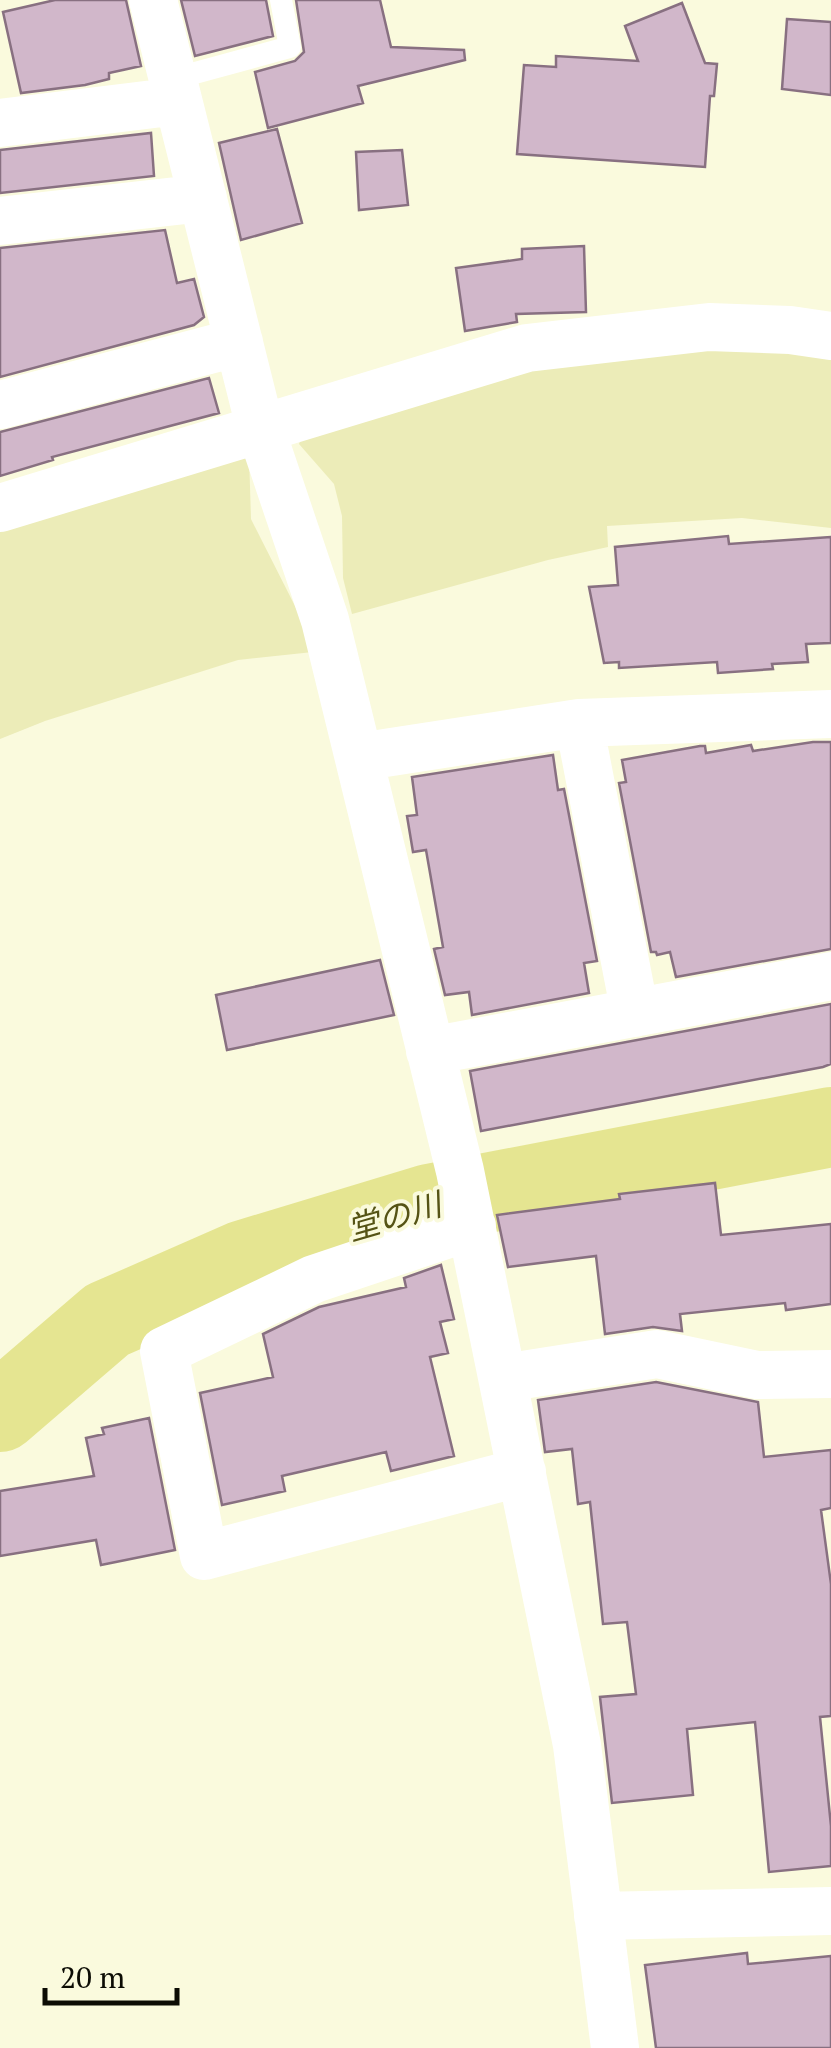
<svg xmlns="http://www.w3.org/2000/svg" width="831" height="2048" font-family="'PT Serif','Noto Sans JP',serif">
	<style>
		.grass { fill: #ececb8 }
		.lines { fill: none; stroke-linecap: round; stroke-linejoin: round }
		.river { stroke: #e5e591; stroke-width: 80 }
		.building { fill: #d1b7ca; stroke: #887081; stroke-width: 2.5 }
		.lane { stroke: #fff; stroke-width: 22 }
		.street { stroke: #fff; stroke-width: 48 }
		.labels { text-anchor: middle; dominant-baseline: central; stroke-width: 8; stroke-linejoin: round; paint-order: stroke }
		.water-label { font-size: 32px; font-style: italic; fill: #555315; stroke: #fafadd }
	</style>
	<rect width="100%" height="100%" fill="#fafadd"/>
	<path class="grass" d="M 668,344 L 831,353 L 831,528 L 742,518 L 607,526 L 608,547 L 548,560 L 352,614 L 343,578 L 342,516 L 334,484 L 299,444 L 304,430 L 459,383 Z
		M 249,455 L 251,519 L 297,610 L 313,652 L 238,660 L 45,721 L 0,739 L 0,518 Z"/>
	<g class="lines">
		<path class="river" d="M 0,1412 L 107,1320 L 244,1260 L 429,1204 L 831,1127"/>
	</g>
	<path class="building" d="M 55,0 L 126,0 L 141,66 L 109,73 L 109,79 L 85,85 L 21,93 L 3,12 Z
		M 181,0 L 266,0 L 273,36 L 195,56 Z
		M 296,0 L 380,0 L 391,47 L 464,50 L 465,60 L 358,86 L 363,103 L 268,128 L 255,72 L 295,61 L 304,52 Z
		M 682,3 L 705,63 L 717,64 L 714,96 L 710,96 L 705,167 L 517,154 L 524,65 L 556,67 L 556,56 L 638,61 L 625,26 Z
		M 787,19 L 831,22 L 831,95 L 782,89 Z
		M 277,129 L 302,223 L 241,240 L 219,143 Z
		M 151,133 L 154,176 L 0,193 L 0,150 Z
		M 402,150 L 408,205 L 359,210 L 356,152 Z
		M 165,230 L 177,283 L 194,279 L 204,317 L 194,325 L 0,377 L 0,248 Z
		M 584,246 L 586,312 L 516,314 L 517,322 L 465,331 L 456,268 L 522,259 L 522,249 Z
		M 209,378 L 219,413 L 52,457 L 53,460 L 0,476 L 0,432 Z
		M 728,536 L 729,544 L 831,537 L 831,643 L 806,644 L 808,662 L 772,664 L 773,669 L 718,673 L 717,662 L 619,668 L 619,662 L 604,663 L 589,587 L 618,585 L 615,547 Z
		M 813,742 L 831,742 L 831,949 L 676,977 L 670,952 L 657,955 L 656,952 L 651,952 L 619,783 L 626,782 L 622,760 L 700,746 L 705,746 L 706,753 L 751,745 L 753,751 Z
		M 553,755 L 558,790 L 564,789 L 597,961 L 584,963 L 589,993 L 472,1015 L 469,992 L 445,995 L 434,949 L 443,947 L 426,850 L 413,852 L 407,816 L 417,815 L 412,777 Z
		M 380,960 L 394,1015 L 227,1050 L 216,995 Z
		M 831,1004 L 831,1064 L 823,1067 L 481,1131 L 470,1071 Z
		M 715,1183 L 721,1235 L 831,1224 L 831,1304 L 786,1310 L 785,1303 L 680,1314 L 682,1331 L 653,1327 L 605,1334 L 596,1256 L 508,1267 L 497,1215 L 620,1199 L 619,1194 Z
		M 441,1265 L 454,1319 L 440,1322 L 448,1353 L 430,1357 L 454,1456 L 391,1471 L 386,1452 L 282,1476 L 285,1491 L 222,1505 L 200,1393 L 273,1377 L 263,1334 L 319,1307 L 406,1287 L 404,1278 Z
		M 656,1382 L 758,1402 L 764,1457 L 831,1450 L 831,1508 L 821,1510 L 831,1584 L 831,1716 L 820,1717 L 831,1826 L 831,1866 L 769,1872 L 755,1722 L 687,1729 L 693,1795 L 612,1803 L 600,1697 L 636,1694 L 627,1622 L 603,1624 L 590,1502 L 578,1504 L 572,1449 L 545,1452 L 538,1400 Z
		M 149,1418 L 175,1550 L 101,1565 L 96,1540 L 0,1556 L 0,1491 L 94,1476 L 86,1438 L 104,1434 L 102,1428 Z
		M 747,1953 L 748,1964 L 831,1956 L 831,2048 L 656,2048 L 645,1965 Z"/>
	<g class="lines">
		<path class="lane" d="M 173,79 L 290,47 L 281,0"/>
		<path class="street" d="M 153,0 L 260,427 L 325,620 L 460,1171 L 577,1745 L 615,2048
			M 0,123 L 178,101
			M 0,221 L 203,198
			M 0,405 L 239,342
			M 0,508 L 527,348 L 709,327 L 790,330 L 831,336
			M 579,723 L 635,1013
			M 359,757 L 579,723 L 831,714
			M 430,1051 L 831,976
			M 472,1226 L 314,1279 L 164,1351 L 204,1556 L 522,1472
			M 503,1378 L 657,1354 L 757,1375 L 831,1374
			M 598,1916 L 831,1911"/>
	</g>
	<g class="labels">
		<g class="water-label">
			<text transform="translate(394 1216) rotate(-16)">堂の川</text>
		</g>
	</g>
	<path d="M45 1988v15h132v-15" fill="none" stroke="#0c0c04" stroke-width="5"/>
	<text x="60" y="1988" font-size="30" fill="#0c0c04" stroke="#fafadd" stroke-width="8" paint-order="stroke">20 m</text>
</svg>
